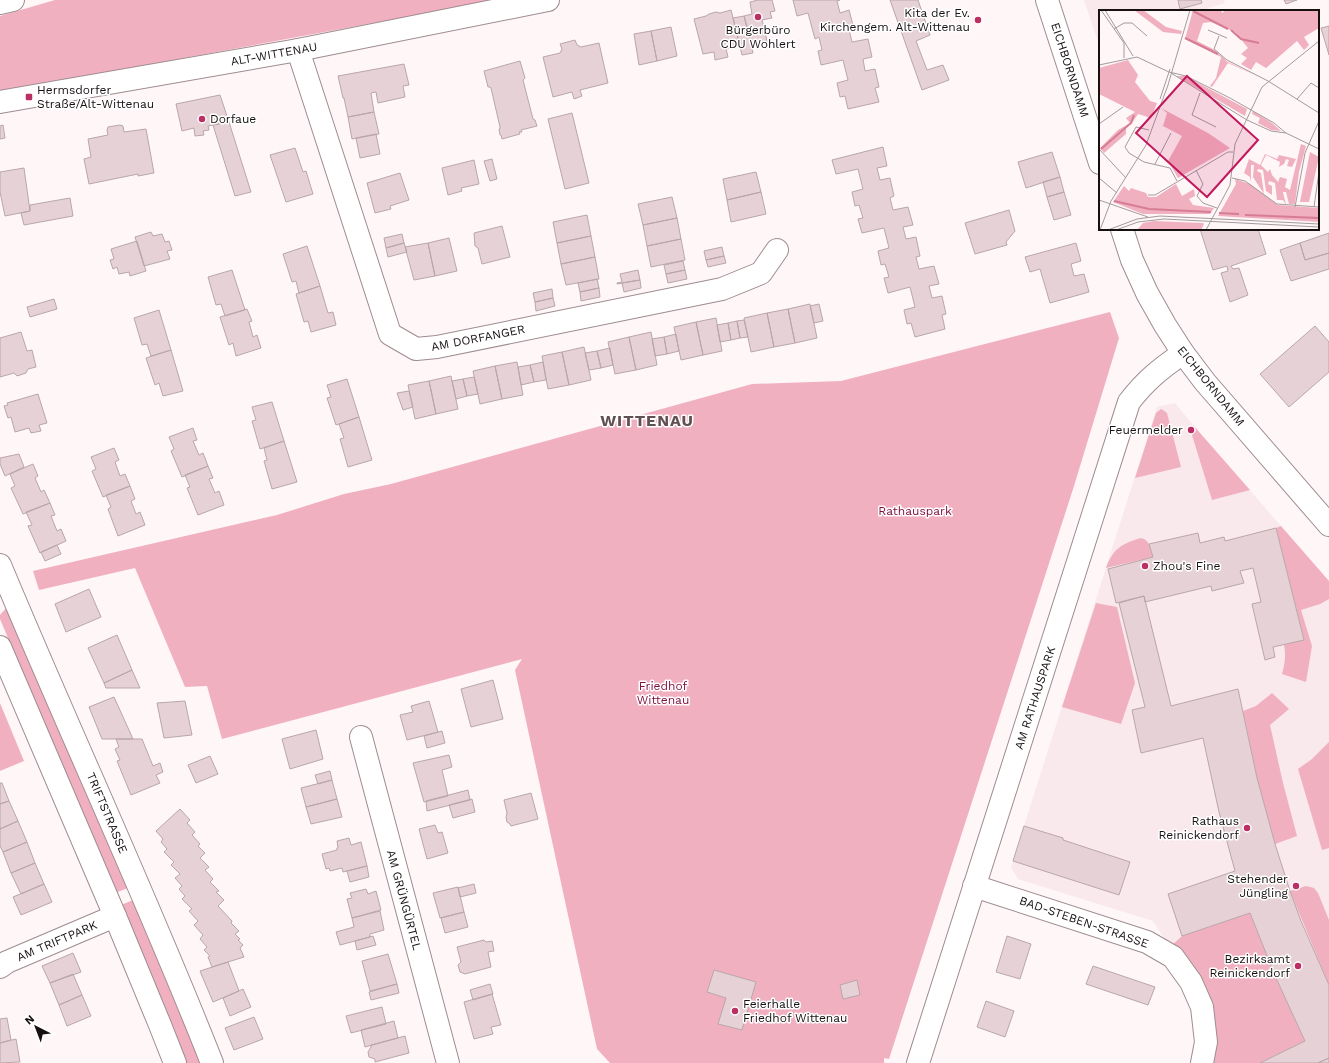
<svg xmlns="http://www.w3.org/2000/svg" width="1329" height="1063" font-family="'Work Sans',sans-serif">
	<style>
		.built { fill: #f9e8ec }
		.green { fill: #f1b0c0 }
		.building { fill: #e6d2d6; stroke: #b9a6aa }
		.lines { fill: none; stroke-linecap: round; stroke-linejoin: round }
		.street-casing { stroke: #9e8c90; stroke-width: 24 }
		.secondary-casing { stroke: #9e8c90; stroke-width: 24 }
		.street { stroke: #fff; stroke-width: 22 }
		.secondary { stroke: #fff; stroke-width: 22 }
		.poi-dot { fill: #bc2f64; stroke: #fff; stroke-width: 1.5 }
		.labels { text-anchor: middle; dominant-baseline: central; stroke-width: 3; stroke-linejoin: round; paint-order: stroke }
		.poi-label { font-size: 12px; fill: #161011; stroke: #fff; text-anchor: end }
		.street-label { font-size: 12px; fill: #161011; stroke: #fff }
		.park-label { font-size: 12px; fill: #7d0f3d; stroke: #fff }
		.district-label { font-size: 16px; font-weight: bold; letter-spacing: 1px; fill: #604f53; stroke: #fff }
		.inset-river { fill: none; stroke: #d67c94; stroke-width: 2 }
		.inset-road { fill: none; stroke: #a29a9c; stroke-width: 1 }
		.view { fill: #c2185b; fill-opacity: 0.15; stroke: #c2185b; stroke-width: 2 }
		.inset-edge { fill: none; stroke: #161011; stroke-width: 2 }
	</style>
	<rect width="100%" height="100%" fill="#fff6f8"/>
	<path class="built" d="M 1084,0 L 1224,0 L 1225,3 L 1199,11 L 1100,11 L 1100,41 L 1098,42 Z
		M 1175,403 L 1193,425 L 1281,526 L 1315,567 L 1329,587 L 1329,1063 L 1207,1063 L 1212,1030 L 1170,947 L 1153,921 L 1018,879 L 1011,867 L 1157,407 Z"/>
	<path class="green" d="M 55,0 L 498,0 L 0,92 L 0,16 Z
		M 1110,312 L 1119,338 L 1074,486 L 889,1059 L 884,1058 L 884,1063 L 610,1063 L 597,1049 L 515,670 L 522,659 L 222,739 L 207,686 L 185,687 L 135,568 L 39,590 L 33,571 L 277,515 L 344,494 L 391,484 L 752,384 L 841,381 Z
		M 1161,409 L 1163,410 L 1167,413 L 1181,467 L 1135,478 L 1156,413 Z
		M 1193,425 L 1250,490 L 1212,500 L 1192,435 L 1191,429 Z
		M 1281,526 L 1329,581 L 1329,599 L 1320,604 L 1301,610 L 1312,646 L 1306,682 L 1282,674 C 1285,663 1286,656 1284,645 L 1304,639 L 1276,528 Z
		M 1141,538 C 1150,540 1151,549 1153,557 L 1106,568 C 1113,549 1121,544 1141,538 Z
		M 1096,603 L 1117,607 L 1135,683 L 1121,724 L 1062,707 Z
		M 7,607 L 128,888 L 115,893 L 0,619 L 0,615 Z
		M 1272,693 L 1289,709 L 1270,725 L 1283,783 L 1297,836 L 1275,844 L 1257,778 L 1243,711 L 1256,706 Z
		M 0,703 L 24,761 L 0,771 Z
		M 1329,742 L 1329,848 L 1322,850 L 1298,769 L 1312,759 Z
		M 1306,886 L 1314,888 L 1318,893 L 1329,920 L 1329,985 L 1290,891 Z
		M 133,900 L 202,1063 L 185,1063 L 121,905 Z
		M 1250,913 L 1276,978 L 1305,1041 L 1260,1063 L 1207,1063 L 1212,1030 L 1170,947 L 1182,936 Z"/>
	<path class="building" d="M 758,0 L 772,0 L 775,11 L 770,12 L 772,18 L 762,20 L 765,30 L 749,34 L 744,16 L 752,14 L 750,2 Z
		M 793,0 L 840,0 L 837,1 L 840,13 L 849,10 L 854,29 L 849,30 L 852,42 L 868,39 L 872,57 L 863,59 L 865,71 L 875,69 L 879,87 L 875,88 L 879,102 L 848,109 L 845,96 L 840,97 L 837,83 L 848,80 L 843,60 L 821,65 L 818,51 L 822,50 L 819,37 L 815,39 L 808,13 L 797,16 Z
		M 890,0 L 918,0 L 930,35 L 916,41 L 927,70 L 943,65 L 949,80 L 922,90 Z
		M 1178,0 L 1201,0 L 1202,3 L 1180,9 Z
		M 1284,0 L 1297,0 L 1286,4 Z
		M 731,10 L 740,46 L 726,49 L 728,57 L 715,60 L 714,52 L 703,54 L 694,19 L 706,16 L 709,14 L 716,12 L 720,13 Z
		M 744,16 L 753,53 L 742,55 L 733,18 Z
		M 1329,26 L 1329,55 L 1321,28 Z
		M 671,27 L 677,56 L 657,61 L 651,31 Z
		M 765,30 L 767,42 L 752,46 L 749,34 Z
		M 651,31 L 657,61 L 639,65 L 634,34 Z
		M 575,40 L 577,45 L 581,47 L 599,43 L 608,83 L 580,90 L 582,96 L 574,99 L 572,92 L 553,97 L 543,57 L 560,53 L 562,49 L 560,44 Z
		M 520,61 L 525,78 L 523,80 L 533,119 L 535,120 L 537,126 L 521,130 L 522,132 L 519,132 L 520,134 L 502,139 L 501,135 L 500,135 L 499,129 L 500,129 L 500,127 L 491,88 L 490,87 L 488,87 L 484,71 Z
		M 404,64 L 409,85 L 403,86 L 405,97 L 378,103 L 376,92 L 371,93 L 374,112 L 348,117 L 344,98 L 343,98 L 338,76 Z
		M 220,95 L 229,122 L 208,126 L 209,130 L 203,131 L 204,135 L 195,136 L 194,128 L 182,131 L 176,104 Z
		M 374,112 L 379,134 L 352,139 L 348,117 Z
		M 572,113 L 589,183 L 565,189 L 548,119 Z
		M 229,122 L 251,192 L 235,196 L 213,125 Z
		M 3,125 L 5,138 L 0,139 L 0,126 Z
		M 120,125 L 123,126 L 124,132 L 146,129 L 154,173 L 138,176 L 138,174 L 89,184 L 84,159 L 91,157 L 88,139 L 108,135 L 107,130 L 108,127 Z
		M 376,134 L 380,154 L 360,158 L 356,138 Z
		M 883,147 L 887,166 L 877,168 L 880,180 L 890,178 L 894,196 L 890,198 L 893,210 L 908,207 L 913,225 L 903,227 L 906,239 L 916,237 L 920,256 L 916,257 L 919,269 L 934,266 L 939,284 L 929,286 L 932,298 L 942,296 L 946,314 L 942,315 L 945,329 L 915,337 L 911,323 L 907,324 L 904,310 L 915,307 L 910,287 L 888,293 L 884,278 L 889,277 L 885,264 L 881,265 L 878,251 L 889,248 L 884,228 L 862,233 L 858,219 L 863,218 L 859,205 L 855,206 L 852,192 L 863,189 L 858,169 L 836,174 L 832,160 Z
		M 295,148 L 303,172 L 306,171 L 313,194 L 286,202 L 270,155 Z
		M 1052,152 L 1060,177 L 1026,188 L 1018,162 Z
		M 492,159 L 497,179 L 490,181 L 484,161 Z
		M 474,160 L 479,184 L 461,188 L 462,191 L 448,195 L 442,168 Z
		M 24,168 L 30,211 L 5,216 L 0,192 L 0,172 Z
		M 756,172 L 761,192 L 727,200 L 723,179 Z
		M 400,173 L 409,200 L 390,206 L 391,209 L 375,213 L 367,183 Z
		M 1060,177 L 1064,192 L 1047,197 L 1043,182 Z
		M 761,192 L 766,214 L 731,222 L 727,200 Z
		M 1064,192 L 1071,215 L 1054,220 L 1047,197 Z
		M 672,197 L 677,218 L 643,225 L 638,204 Z
		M 70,198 L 73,216 L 24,225 L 21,213 L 30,211 L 30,205 Z
		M 1009,210 L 1015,231 L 1006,242 L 1007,245 L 975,254 L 965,223 Z
		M 587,215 L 591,236 L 557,243 L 553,222 Z
		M 677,218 L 681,239 L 647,246 L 643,225 Z
		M 502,226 L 510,257 L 482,264 L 478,248 L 475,246 L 474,233 Z
		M 1200,229 L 1258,229 L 1266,254 L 1231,266 L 1233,269 L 1239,268 L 1248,295 L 1230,302 L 1221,273 L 1228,271 L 1227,266 L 1213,270 Z
		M 151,232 L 153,236 L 162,234 L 165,242 L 169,241 L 172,250 L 167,251 L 170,259 L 144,266 L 135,237 Z
		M 1329,233 L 1329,253 L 1305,260 L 1300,243 Z
		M 402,234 L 404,243 L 386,248 L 384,238 Z
		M 591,236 L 595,257 L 561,264 L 557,243 Z
		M 449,238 L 457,271 L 435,276 L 428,243 Z
		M 681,239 L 685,260 L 651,267 L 647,246 Z
		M 137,241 L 146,271 L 130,276 L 129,272 L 119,274 L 117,267 L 113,269 L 110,260 L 114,259 L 111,249 Z
		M 404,243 L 407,252 L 388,257 L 386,248 Z
		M 428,243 L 435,276 L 414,280 L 405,247 Z
		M 1076,243 L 1081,261 L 1071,264 L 1074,276 L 1084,274 L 1089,292 L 1050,303 L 1040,269 L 1030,272 L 1025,257 Z
		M 1300,243 L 1305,260 L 1329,253 L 1329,269 L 1291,281 L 1280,250 Z
		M 307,246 L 320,286 L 299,293 L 296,281 L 292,282 L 283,254 Z
		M 722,247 L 724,256 L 706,260 L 704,251 Z
		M 724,256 L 726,263 L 708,267 L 706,260 Z
		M 595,257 L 599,279 L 566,285 L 561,264 Z
		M 683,261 L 685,270 L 666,274 L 664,265 Z
		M 232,270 L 245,310 L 225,316 L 221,304 L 216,305 L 208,277 Z
		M 638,270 L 640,280 L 617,284 L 617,283 L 622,282 L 620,274 Z
		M 685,270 L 687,279 L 668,283 L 666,274 Z
		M 597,279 L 599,288 L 580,292 L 578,283 Z
		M 640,280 L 641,288 L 624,292 L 622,283 Z
		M 320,286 L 328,313 L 333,312 L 336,325 L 311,332 L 308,321 L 304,322 L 296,294 Z
		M 599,288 L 600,297 L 581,301 L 580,292 Z
		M 552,289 L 553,298 L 535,302 L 533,293 Z
		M 553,298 L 555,306 L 536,311 L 535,302 Z
		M 54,299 L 57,309 L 30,317 L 27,307 Z
		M 810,304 L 817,338 L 795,343 L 788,309 Z
		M 819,304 L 823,321 L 814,323 L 810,306 Z
		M 247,309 L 252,321 L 249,322 L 253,337 L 257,335 L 261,348 L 236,356 L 233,343 L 229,345 L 220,317 Z
		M 788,309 L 795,343 L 774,347 L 767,313 Z
		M 159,310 L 171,350 L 151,356 L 147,344 L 142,345 L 134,318 Z
		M 767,313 L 774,347 L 751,352 L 744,318 Z
		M 716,318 L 722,351 L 703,355 L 696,322 Z
		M 744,320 L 748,337 L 740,338 L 737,321 Z
		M 737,321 L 740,338 L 731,340 L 728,323 Z
		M 696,322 L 703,355 L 681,360 L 674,327 Z
		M 728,323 L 731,340 L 720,342 L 717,325 Z
		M 1315,326 L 1329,342 L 1329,372 L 1289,407 L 1260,374 Z
		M 21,332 L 27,351 L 32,350 L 36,367 L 28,369 L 26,373 L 17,376 L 14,373 L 0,377 L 0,338 Z
		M 651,332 L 657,365 L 636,370 L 629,337 Z
		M 676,334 L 679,351 L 667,354 L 664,337 Z
		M 629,337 L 636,370 L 615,374 L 608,342 Z
		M 664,337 L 667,354 L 655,356 L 652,339 Z
		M 584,347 L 591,380 L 569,385 L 562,352 Z
		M 610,348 L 613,365 L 601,368 L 597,351 Z
		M 171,350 L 183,391 L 163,396 L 159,383 L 155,385 L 146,358 Z
		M 597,351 L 601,368 L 589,370 L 585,353 Z
		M 562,352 L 569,385 L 548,389 L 542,356 Z
		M 517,362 L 523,395 L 502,399 L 495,366 Z
		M 543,362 L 546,380 L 534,382 L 530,365 Z
		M 530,365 L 534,382 L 521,385 L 518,367 Z
		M 495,366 L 502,399 L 480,404 L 473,371 Z
		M 451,376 L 458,409 L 436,414 L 429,381 Z
		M 474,377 L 478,394 L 467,396 L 463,379 Z
		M 347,379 L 359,417 L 336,425 L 327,398 L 331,397 L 327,385 Z
		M 463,379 L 467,396 L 456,399 L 452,381 Z
		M 429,381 L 436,414 L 415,419 L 408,385 Z
		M 409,391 L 413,407 L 403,410 L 397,393 Z
		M 38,394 L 47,423 L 39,425 L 41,431 L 31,433 L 29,428 L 15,432 L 11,417 L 8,418 L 4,406 L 8,405 L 7,403 Z
		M 272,402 L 284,441 L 260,449 L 252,421 L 256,420 L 252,407 Z
		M 359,417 L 372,460 L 348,467 L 340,439 L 344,438 L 339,424 Z
		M 193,428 L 197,440 L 193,441 L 199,455 L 203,453 L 208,466 L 182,477 L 171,451 L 174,449 L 169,437 Z
		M 284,441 L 297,482 L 272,489 L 264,461 L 267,460 L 264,448 Z
		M 114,448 L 119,460 L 115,462 L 120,476 L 125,474 L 130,486 L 103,497 L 92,471 L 96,469 L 91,457 Z
		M 19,454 L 24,467 L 5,476 L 0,464 L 0,458 Z
		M 33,464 L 38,476 L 35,478 L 41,492 L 44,490 L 50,503 L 23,514 L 11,488 L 15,486 L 10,474 Z
		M 208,466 L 213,478 L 209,479 L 215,493 L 219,491 L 224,505 L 198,515 L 187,488 L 190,487 L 185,475 Z
		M 130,486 L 135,499 L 131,501 L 136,514 L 140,512 L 145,525 L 118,536 L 108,509 L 111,507 L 106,495 Z
		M 50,503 L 55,515 L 51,516 L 57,531 L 61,529 L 66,541 L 40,553 L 28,526 L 32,525 L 26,512 Z
		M 1276,528 L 1304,640 L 1273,647 L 1275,657 L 1265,660 L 1252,604 L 1261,602 L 1253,568 L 1240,571 L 1244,583 L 1212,591 L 1211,586 L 1145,602 L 1144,596 L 1116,603 L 1108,569 L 1153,557 L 1149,544 L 1198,533 L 1200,543 L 1224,537 L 1225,541 Z
		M 57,545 L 61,554 L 45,561 L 41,552 Z
		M 89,589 L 101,617 L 66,632 L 55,604 Z
		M 1144,596 L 1171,706 L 1238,689 L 1257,778 L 1275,844 L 1290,891 L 1301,921 L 1329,985 L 1329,1058 L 1318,1063 L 1260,1063 L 1305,1041 L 1276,978 L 1250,913 L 1182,936 L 1168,894 L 1235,871 L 1219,812 L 1203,738 L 1141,753 L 1132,710 L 1145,707 L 1119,603 Z
		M 117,635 L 132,670 L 104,683 L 88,648 Z
		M 132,670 L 140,688 L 106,688 L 104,683 Z
		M 493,680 L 503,719 L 471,727 L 461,689 Z
		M 114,697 L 133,739 L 102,739 L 89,707 Z
		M 185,701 L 192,735 L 164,738 L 157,703 Z
		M 429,701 L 438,732 L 407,740 L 400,715 L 413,712 L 411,706 Z
		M 316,730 L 323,759 L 290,769 L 282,739 Z
		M 442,731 L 445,743 L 427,748 L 424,736 Z
		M 116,739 L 142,739 L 153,766 L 160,763 L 163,772 L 156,775 L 160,783 L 131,795 L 117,761 L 120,760 L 115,749 L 119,747 Z
		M 449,755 L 452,767 L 442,770 L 448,796 L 424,802 L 413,763 Z
		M 210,756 L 218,774 L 196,783 L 188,765 Z
		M 330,771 L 332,780 L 318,784 L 315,775 Z
		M 332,780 L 337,799 L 306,807 L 301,788 Z
		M 0,783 L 2,783 L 9,801 L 0,804 Z
		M 468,790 L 470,800 L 427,811 L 426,801 Z
		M 531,793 L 538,819 L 511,826 L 510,824 L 507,822 L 506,817 L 507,813 L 504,800 Z
		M 337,799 L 342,817 L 311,824 L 306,807 Z
		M 472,799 L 475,812 L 453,818 L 449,805 Z
		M 9,801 L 18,821 L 0,829 L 0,804 Z
		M 180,809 L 190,820 L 187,823 L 195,832 L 192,835 L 200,844 L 198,846 L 205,853 L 200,858 L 209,867 L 205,870 L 213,879 L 210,882 L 219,891 L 216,892 L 224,900 L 218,906 L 232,921 L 231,923 L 239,931 L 235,934 L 240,939 L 238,940 L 243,945 L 240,948 L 244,957 L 212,967 L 208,957 L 210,956 L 204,950 L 207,947 L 200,939 L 203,935 L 194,925 L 198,921 L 189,911 L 192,909 L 182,899 L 185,896 L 179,889 L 182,886 L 175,878 L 180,874 L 171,865 L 174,862 L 164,852 L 167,849 L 161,842 L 163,839 L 156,831 Z
		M 18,821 L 27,842 L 3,852 L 0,846 L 0,829 Z
		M 435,825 L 438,833 L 442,832 L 448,853 L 427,859 L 419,829 Z
		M 1024,826 L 1063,838 L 1063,840 L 1130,862 L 1119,895 L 1013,861 Z
		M 349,838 L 351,845 L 361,842 L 367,866 L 343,872 L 342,868 L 330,871 L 329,868 L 326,869 L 322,854 L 337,850 L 337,848 L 338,848 L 337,841 Z
		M 27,842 L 35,863 L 11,873 L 3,852 Z
		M 35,863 L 44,884 L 21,894 L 11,873 Z
		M 367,866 L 369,877 L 350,882 L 347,871 Z
		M 44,884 L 52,902 L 21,915 L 13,897 Z
		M 474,884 L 476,893 L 460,897 L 458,888 Z
		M 458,887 L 464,912 L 440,918 L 433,893 Z
		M 366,889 L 368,894 L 376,891 L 381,910 L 352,918 L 347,899 L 352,898 L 350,893 Z
		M 380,911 L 384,930 L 370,934 L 370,937 L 340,945 L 336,932 L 354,927 L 352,918 Z
		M 464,912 L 468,927 L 445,933 L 441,918 Z
		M 373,936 L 376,945 L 357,950 L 355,941 Z
		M 1007,936 L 1031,944 L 1020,979 L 996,972 Z
		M 484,940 L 486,942 L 492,941 L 494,951 L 488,952 L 491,967 L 465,974 L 460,972 L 458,965 L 461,962 L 457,947 Z
		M 73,953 L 81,972 L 50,983 L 42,966 Z
		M 388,954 L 397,984 L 370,991 L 362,961 Z
		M 228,962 L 239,991 L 213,1002 L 200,971 Z
		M 1093,966 L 1155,987 L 1148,1005 L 1086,984 Z
		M 714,970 L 756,982 L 742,1030 L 718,1024 L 726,998 L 707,992 Z
		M 73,974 L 82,995 L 59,1005 L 50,983 Z
		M 857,980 L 860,995 L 843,999 L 840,985 Z
		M 397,984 L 399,993 L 371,1000 L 369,992 Z
		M 490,984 L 493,994 L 473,1000 L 470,990 Z
		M 243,989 L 251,1007 L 230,1016 L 223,998 Z
		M 492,994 L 501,1025 L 491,1027 L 493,1034 L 474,1039 L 464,1002 Z
		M 82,995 L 91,1016 L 67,1026 L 59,1005 Z
		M 986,1001 L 1014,1011 L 1005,1037 L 977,1027 Z
		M 382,1007 L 386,1024 L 351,1033 L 346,1016 Z
		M 254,1017 L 263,1039 L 234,1050 L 225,1028 Z
		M 7,1018 L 11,1040 L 0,1043 L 0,1019 Z
		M 394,1021 L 398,1038 L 365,1047 L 361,1030 Z
		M 405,1036 L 409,1053 L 375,1062 L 375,1059 L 369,1057 L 368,1052 L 371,1047 L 371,1045 Z
		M 16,1039 L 20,1062 L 0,1063 L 0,1043 Z
		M 1329,1058 L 1329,1063 L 1318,1063 Z"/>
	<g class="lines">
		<defs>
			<path id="street" d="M 298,50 L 390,334 L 416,349 L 437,347 L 722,289 L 761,273 L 777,250
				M 361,737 L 448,1063
				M 974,886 L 1147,942 L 1173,957 L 1191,982 L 1202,1007 L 1206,1042 L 1202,1063
				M 0,967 L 7,962 L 115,916
				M 918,1063 L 1129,402 C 1146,380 1160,369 1183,353"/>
			<path id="secondary" d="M 1047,0 L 1100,163
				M 0,3 L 13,0
				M 0,102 L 298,50 L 548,0
				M 1122,229 L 1132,260 L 1147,293 L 1165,325 L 1183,353 L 1205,382 L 1329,525
				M 0,565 C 69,731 146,895 212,1063
				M 0,647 L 115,916 L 160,1025 L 175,1063"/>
		</defs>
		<use href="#street" class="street-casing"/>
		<use href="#secondary" class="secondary-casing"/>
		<use href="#street" class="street"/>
		<use href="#secondary" class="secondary"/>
	</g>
	<g class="poi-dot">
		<circle cx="758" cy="17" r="4"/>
		<circle cx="978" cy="20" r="4"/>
		<rect x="25" y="93" width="8" height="8" rx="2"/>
		<circle cx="202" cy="119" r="4"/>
		<circle cx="1191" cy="430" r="4"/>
		<circle cx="1145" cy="566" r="4"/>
		<circle cx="1247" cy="828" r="4"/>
		<circle cx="1296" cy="886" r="4"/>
		<circle cx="1298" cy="966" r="4"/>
		<circle cx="735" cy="1011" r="4"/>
	</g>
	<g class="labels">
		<g class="poi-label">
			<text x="970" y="13">Kita der Ev.<tspan x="970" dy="14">Kirchengem. Alt-Wittenau</tspan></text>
			<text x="758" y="30" text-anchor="middle">Bürgerbüro<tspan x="758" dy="14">CDU Wohlert</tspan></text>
			<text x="37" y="90" text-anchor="start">Hermsdorfer<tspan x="37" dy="14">Straße/Alt-Wittenau</tspan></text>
			<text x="210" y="119" text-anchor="start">Dorfaue</text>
			<text x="1183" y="430">Feuermelder</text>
			<text x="1153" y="566" text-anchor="start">Zhou's Fine</text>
			<text x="1239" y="821">Rathaus<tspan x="1239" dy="14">Reinickendorf</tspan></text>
			<text x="1288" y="879">Stehender<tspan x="1288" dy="14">Jüngling</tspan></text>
			<text x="1290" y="959">Bezirksamt<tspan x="1290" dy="14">Reinickendorf</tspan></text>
			<text x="743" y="1004" text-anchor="start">Feierhalle<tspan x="743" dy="14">Friedhof Wittenau</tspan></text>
		</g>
		<g class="street-label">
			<text transform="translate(274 54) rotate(-10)">ALT-WITTENAU</text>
			<text transform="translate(1070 70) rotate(72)">EICHBORNDAMM</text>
			<text transform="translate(478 338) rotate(-11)">AM DORFANGER</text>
			<text transform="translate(1211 386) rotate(51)">EICHBORNDAMM</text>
			<text transform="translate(1035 698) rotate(-72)">AM RATHAUSPARK</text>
			<text transform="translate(107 813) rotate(67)">TRIFTSTRASSE</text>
			<text transform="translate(404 900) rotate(75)">AM GRÜNGÜRTEL</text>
			<text transform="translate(1084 922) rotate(19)">BAD-STEBEN-STRASSE</text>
			<text transform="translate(57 941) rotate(-23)">AM TRIFTPARK</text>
		</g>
		<g class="park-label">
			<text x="915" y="511">Rathauspark</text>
			<text x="663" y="686">Friedhof<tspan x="663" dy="14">Wittenau</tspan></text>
		</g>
		<g class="district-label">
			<text x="647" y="420">WITTENAU</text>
		</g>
	</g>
	<g transform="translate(1099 10)">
		<rect width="220" height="220" fill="#fff6f8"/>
		<path d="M 35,0 L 44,0 L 67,17 L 83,21 L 82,24 L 64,22 ZM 94,0 L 122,0 L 123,3 L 127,0 L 220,0 L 220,18 L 205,27 L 210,35 L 205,39 L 211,35 L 205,40 L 198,31 L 167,58 L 157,52 L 152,60 L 142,54 L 148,48 L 142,44 L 149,38 L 136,22 L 112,12 L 104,13 L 98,31 L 114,39 L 126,49 L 127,51 L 158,66 L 129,53 L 113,77 L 111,76 L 117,68 L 122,47 L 86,29 ZM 29,50 L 39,65 L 36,72 L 51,91 L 58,93 L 52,108 L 39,104 L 33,113 L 27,117 L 27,124 L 5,143 L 1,138 L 19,120 L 31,113 L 27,108 L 36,102 L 0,84 L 0,58 ZM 77,66 L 86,66 L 148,99 L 146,106 ZM 62,98 L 109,123 L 131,138 L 79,168 L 69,151 L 83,126 L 64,116 L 68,103 ZM 154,101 L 173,113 L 182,121 L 172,120 L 159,113 L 161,108 L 153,104 ZM 202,134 L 207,136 L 200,162 L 196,194 L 190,194 L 187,182 L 184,182 L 187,195 L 184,190 L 178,190 L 176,173 L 170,171 L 169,174 L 173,176 L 173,185 L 167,181 L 164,160 L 159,159 L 158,161 L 162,163 L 165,184 L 154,167 L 155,155 L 152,155 L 152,172 L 151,167 L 145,163 L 150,149 L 161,155 L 166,144 L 178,149 L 180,145 L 197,149 L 193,157 L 188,156 L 190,150 L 187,149 L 185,154 L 180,157 L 181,152 L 167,145 L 162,155 L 169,162 L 171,159 L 173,165 L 179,172 L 181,167 L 188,169 L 186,177 L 191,180 ZM 211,142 L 220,147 L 210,192 L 201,192 ZM 136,169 L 151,174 L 179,195 L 220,198 L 220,212 L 119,206 L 137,174 ZM 77,174 L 83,186 L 95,179 L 96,186 L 90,189 L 94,195 L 115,198 L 111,204 L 44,204 L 14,192 L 25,176 L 30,181 L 32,178 L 47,183 L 49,187 L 57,187 ZM 55,211 L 104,213 L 105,214 L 102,220 L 38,220 L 44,213 Z" fill="#f1b0c0"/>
		<path class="inset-river" d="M 94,1 L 129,19M 132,20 L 142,29 L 160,33M 86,28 L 119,44M 2,139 L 32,113 L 35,105M 15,191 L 50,199 L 112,202M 120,203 L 140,204M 146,205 L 220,208"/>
		<path class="inset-road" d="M 2,0 L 25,33M 6,0 L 34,46M 15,19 L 25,13 L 33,13 L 48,26M 109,20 L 128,28M 120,26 L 115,39 L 128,50 L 169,71 L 220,103M 25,33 L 25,48M 0,55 L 38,47 L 70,62 L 87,66 L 131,88 L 175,113 L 187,123 L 220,139M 72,63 L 148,110 L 172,121 L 187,123M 101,83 L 93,105 L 117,117M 61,89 L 71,59M 198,89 L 212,73 L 220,78M 0,114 L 24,97M 50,120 L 37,117 L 26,137 L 30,143 L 45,152 L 71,158 L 78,171M 0,139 L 27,168M 56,154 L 72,123M 97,160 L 104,174 L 98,186 L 104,193 L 118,198M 0,168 L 18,183M 133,168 L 146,171 L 178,194 L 220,197M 49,185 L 56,185 L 129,142 L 134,142M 0,190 L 49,207M 196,197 L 206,143 L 220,111M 215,197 L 220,162M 1,220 L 12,191 L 47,135 L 69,75 L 91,0M 9,220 L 38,209 L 61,206 L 220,214M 17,220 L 39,212 L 65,209 L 220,217M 107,220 L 131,175 L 136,134 L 163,77 L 220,31"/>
		<path class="view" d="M 88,66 L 159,130 L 108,187 L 37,123 Z"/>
		<rect width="220" height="220" class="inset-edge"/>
	</g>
	<g transform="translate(36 1027) rotate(318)" stroke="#ffffff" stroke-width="3" paint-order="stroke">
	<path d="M0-3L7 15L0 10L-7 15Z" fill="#161011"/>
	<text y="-6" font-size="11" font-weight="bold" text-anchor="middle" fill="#161011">N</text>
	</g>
</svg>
